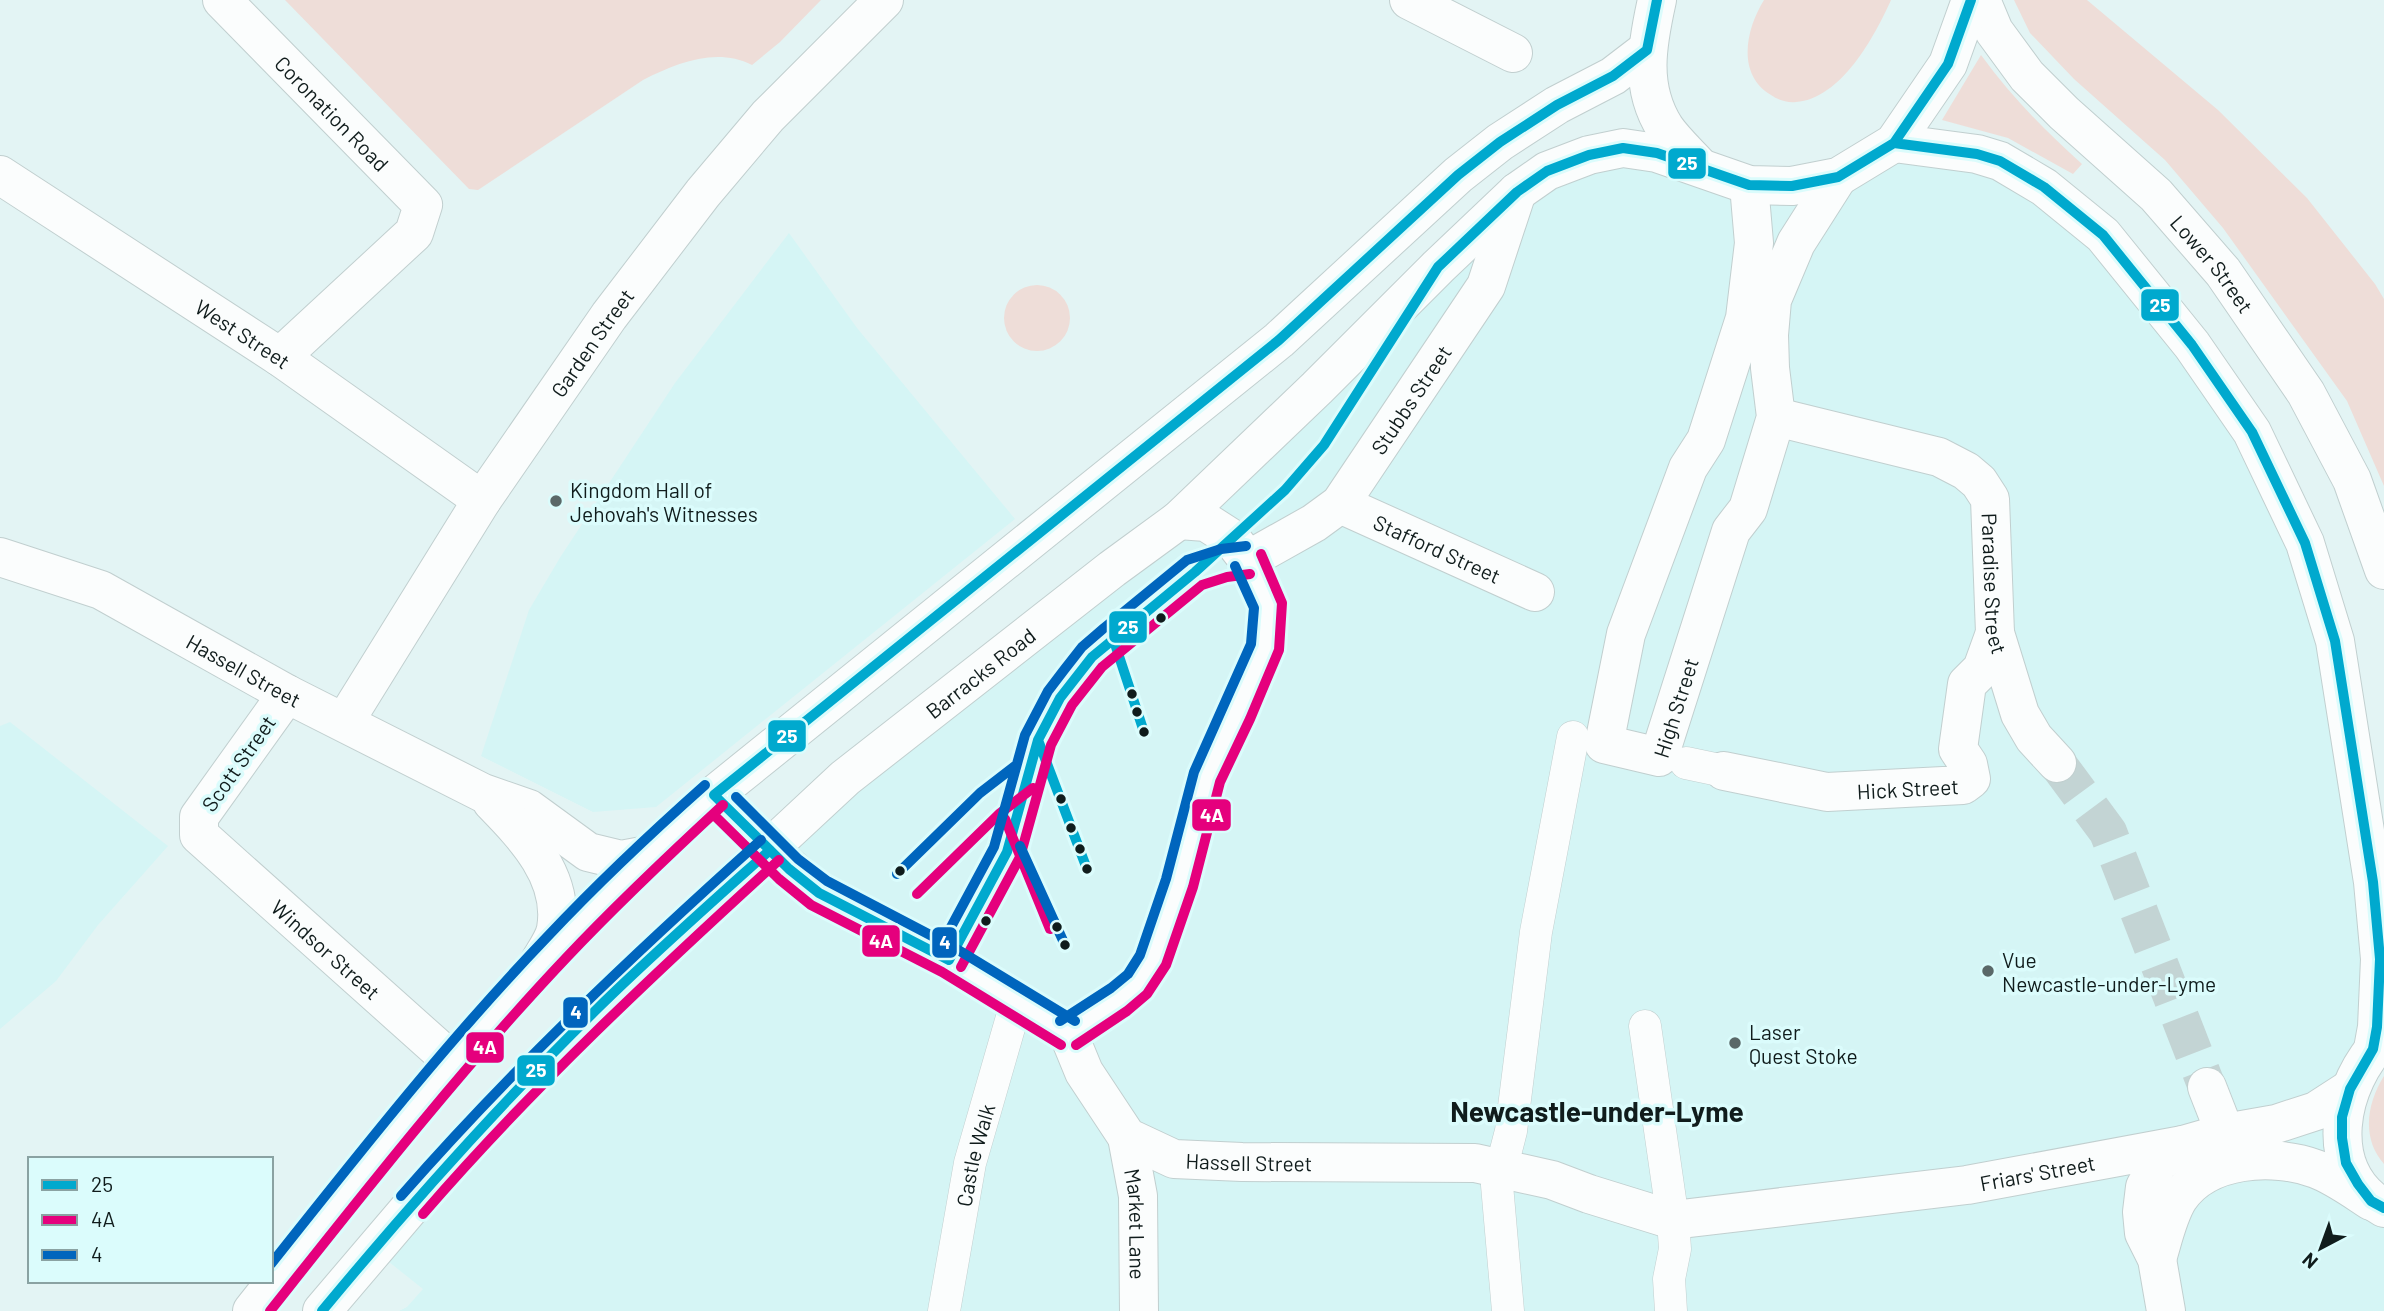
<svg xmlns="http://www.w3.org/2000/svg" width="2384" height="1311" font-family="Barlow,sans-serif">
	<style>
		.built { fill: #d5f5f5 }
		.green { fill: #eeddd8 }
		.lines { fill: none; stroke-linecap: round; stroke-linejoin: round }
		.minor-tunnel { stroke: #c3d4d4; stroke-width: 38; stroke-dasharray: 38 19; stroke-linecap: butt }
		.pedestrian-casing { stroke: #c1cfcf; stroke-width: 33 }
		.minor-casing { stroke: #c1cfcf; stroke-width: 40 }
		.tertiary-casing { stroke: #c1cfcf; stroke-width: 40 }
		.trunk-casing { stroke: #c1cfcf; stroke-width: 40 }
		.pedestrian { stroke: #fbfdfd; stroke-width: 32 }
		.minor { stroke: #fbfdfd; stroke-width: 38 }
		.tertiary { stroke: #fbfdfd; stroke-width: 38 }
		.trunk { stroke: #fbfdfd; stroke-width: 38 }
		.bus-1-casing { stroke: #dbfcfc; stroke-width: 16 }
		.bus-2-casing { stroke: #dbfcfc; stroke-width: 16 }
		.bus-3-casing { stroke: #dbfcfc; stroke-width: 16 }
		.bus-1 { stroke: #00a9ce; stroke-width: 10 }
		.bus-2 { stroke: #e5007d; stroke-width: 10 }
		.bus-3 { stroke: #0065bd; stroke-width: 10 }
		.poi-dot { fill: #5a6868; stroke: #dbfcfc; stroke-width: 2.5 }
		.bus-dot { fill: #101c1c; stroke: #dbfcfc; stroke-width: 2.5 }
		.labels { text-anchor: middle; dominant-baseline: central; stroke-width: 7; stroke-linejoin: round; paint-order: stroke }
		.street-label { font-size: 21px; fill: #101c1c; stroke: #dbfcfc }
		.poi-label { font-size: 21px; fill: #101c1c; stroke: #dbfcfc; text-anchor: start }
		.district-label { font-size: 28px; font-weight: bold; fill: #101c1c; stroke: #dbfcfc }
		.line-badge { stroke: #dbfcfc; stroke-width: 2.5 }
		.badge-label { font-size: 19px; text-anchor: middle; font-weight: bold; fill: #fff }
	</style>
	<rect width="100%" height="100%" fill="#e3f4f4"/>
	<path class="built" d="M 1894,143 L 1977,154 L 2103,235 L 2305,543 L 2380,959 L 2342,1117 L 2384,1208 L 2384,1311 L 399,1311 L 407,1307 L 423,1289 L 374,1250 L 599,1007 L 1589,155 L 1749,185 Z
		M 789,233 L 857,328 L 1015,519 L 656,807 L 593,812 L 481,756 L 529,610 L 561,556 L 675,383 Z
		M 10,722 L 168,846 L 98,925 L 56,981 L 0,1029 L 0,726 Z"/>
	<path class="green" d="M 285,0 L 821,0 L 780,42 L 752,65 C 716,47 677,63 643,80 L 478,190 L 469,189 Z
		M 1764,0 L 1891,0 C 1875,36 1841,99 1796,102 C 1787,103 1778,100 1771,95 C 1736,74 1746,29 1764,0 Z
		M 2014,0 L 2087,0 L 2218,110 L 2307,198 L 2375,284 L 2384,299 L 2384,486 L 2347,401 L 2223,228 L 2165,160 L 2074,79 L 2030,33 Z
		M 1981,55 C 2011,96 2044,130 2082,164 L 2073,174 L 2008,138 L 1942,120 Z
		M1004 318a33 33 0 1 1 66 0a33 33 0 1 1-66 0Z
		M 2384,1076 L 2384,1164 C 2361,1138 2367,1103 2384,1076 Z"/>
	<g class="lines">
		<path class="minor-tunnel" d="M 2057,763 L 2108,832 L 2207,1087"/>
		<defs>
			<g id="pedestrian">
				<path d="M 1686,763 L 1724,771"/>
				<path d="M 1645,1026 L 1673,1220 L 1675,1249 L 1669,1279 L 1671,1311"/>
				<path id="s1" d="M 944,1311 L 970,1163 L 1017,1000"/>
				<path d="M 1508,1311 L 1497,1185 L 1511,1131 L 1536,932 L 1573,737"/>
			</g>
			<g id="minor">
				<path id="s2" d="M 222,0 L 423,205 L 414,233 L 280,357"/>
				<path d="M 1409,0 L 1513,53"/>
				<path id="s3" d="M 0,175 L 280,357 L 482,500"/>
				<path id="s4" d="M 1749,185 L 1754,243 L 1745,318 L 1706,440 L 1688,468 L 1626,634 L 1604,744 L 1659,757 L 1731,531 L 1748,509 L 1776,417 L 1770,368 L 1769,335 L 1772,300 L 1796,243 L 1838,177"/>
				<path id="s5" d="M 1776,417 L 1939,457 L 1966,471 L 1979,482 L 1990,499 L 1995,633 L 2020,714 L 2034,738 L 2057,763"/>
				<path id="s6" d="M 1340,504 L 1535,592"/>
				<path id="s7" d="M 1248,560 L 1314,523 L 1340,504 L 1486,286 L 1517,192"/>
				<path id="s8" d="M 287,694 L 199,817 L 199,835 L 454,1063"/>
				<path id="s9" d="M 345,721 L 482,500 L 609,316 L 703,193 L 768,116 L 884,0"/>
				<path id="s10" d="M 1724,771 L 1827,792 L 1963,785 L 1971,779 L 1968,764 L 1958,749 L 1967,684 L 1982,669 L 1995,633"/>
				<path id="s11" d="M 770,850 L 819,893 L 949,960 L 1068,1033 L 1084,1072 L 1127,1137 L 1174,1159 L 1242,1162 L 1475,1163 L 1552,1180 L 1589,1194 L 1673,1220 L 1967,1185 L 2183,1145 L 2225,1133 L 2276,1124 L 2316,1111 L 2350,1089"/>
				<path d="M 1068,1033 L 1119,999 L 1138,983 L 1153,961 L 1179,883 L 1207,777 L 1237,714 L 1265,647 L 1268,606 L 1248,560 L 1231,538 L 1206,522 L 1179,520"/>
				<path d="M 2207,1087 L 2225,1133"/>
				<path id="s12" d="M 1127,1137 L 1138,1196 L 1139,1311"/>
				<path d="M 2157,1259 C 2163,1240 2168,1215 2179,1198 C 2207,1157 2273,1153 2316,1169 C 2335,1176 2354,1190 2371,1201"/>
				<path d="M 2166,1311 L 2157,1259 L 2144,1233 L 2142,1212 L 2145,1187 L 2158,1163 L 2183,1145"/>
			</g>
			<g id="tertiary">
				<path id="s13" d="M 0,557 L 101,590 L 287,694 L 483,793 L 529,809 L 588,852 L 621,860 L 648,855"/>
				<path d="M 492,802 C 525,836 565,877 556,929 C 554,941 542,956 536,968"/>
			</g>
			<g id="trunk">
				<path d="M 1657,0 C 1647,45 1639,87 1665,128 C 1674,141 1687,153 1698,165"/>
				<path id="s14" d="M 1981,0 L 1994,31 L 2027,76 L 2064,113 L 2156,195 L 2223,272 L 2306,393 L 2352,480 L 2384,570"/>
				<path d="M 1894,143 L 1977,154 L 2000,161 L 2044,187 L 2103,235 L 2192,345 L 2252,432 L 2305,543 L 2335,641 L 2373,882 L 2380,959 L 2377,1027 L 2373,1049"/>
				<path d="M 714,795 L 770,850"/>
				<path d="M 2384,1038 C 2338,1083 2320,1171 2384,1208"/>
				<path d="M 252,1311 C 344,1195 436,1078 536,969 C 592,908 652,851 714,795 L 1279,340 L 1458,175 L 1500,142 L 1557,105 L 1613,76 L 1647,50"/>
				<path id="s15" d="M 322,1311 L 431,1183 L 490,1118 L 599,1007 L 845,778 L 1112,569 L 1179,520 L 1317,388 L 1438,267 L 1517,192 L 1547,171 L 1589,155 L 1623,148 L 1657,153 L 1749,185 L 1792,186 L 1838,177 L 1894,143 L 1948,64 L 1971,0"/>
			</g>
		</defs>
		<use href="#pedestrian" class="pedestrian-casing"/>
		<use href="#minor" class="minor-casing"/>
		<use href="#tertiary" class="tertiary-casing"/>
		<use href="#trunk" class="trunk-casing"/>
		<use href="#pedestrian" class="pedestrian"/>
		<use href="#minor" class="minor"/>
		<use href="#tertiary" class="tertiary"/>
		<use href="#trunk" class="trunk"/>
		<defs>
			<path id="bus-1" d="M 1894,143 L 1977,154 L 2000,161 L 2044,187 L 2103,235 L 2192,345 L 2252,432 L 2305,543 L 2335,641 L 2373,882 L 2380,959 L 2377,1027 L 2373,1049 L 2350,1089 L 2342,1117 L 2342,1138 L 2346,1163 L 2358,1184 L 2371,1201 L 2384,1208
				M 1113,638 L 1144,732
				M 1038,740 L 1087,869
				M 949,960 L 1007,852 L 1038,740 L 1060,698 L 1092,657 L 1195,572 L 1285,490 L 1324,445 L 1438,267 L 1517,192 L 1547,171 L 1589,155 L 1623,148 L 1657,153 L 1749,185 L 1792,186 L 1838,177 L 1894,143 L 1948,64 L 1971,0
				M 949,960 L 819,893 L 789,869 L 714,795 L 1279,340 L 1458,175 L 1500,142 L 1557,105 L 1613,76 L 1647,50 L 1657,0
				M 322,1311 C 409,1206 500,1104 598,1008 C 653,954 712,902 770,850"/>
			<path id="bus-2" d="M 716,817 L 779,879 L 811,905 L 942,972 L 1061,1045
				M 1005,819 L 1050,929
				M 917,894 L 999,814 L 1033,788
				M 961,967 L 1020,857 L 1051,745 L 1072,705 L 1102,667 L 1202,585 L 1227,577 L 1250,574
				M 1076,1045 L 1127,1011 L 1147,994 L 1166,965 L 1193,887 L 1220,782 L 1250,719 L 1279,650 L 1282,603 L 1261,554
				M 423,1214 C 533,1087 655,973 779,860
				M 270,1311 C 366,1190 461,1069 567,957 C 617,904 670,854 723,805"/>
			<path id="bus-3" d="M 736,797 L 798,859 L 827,881 L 955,948 L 1075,1021
				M 1020,846 L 1065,945
				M 897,874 L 980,793 L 1015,766
				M 937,953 L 994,847 L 1025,735 L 1048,691 L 1064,670 L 1082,647 L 1104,628 L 1187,560 L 1221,549 L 1246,546
				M 1060,1021 L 1111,988 L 1128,974 L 1140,955 L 1166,879 L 1194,772 L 1251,644 L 1254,608 L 1235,566
				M 401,1196 C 513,1068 635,953 761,840
				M 271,1264 C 360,1152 449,1039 548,936 C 598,883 651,833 705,785"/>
		</defs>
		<use href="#bus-1" class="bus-1-casing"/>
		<use href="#bus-2" class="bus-2-casing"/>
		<use href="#bus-3" class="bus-3-casing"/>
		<use href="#bus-1" class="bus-1"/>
		<use href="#bus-2" class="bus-2"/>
		<use href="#bus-3" class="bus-3"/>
	</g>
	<g class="poi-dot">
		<circle cx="556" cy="501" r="7"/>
		<circle cx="1988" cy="971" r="7"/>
		<circle cx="1735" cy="1043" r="7"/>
	</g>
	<g class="bus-dot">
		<circle cx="1161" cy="618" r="6"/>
		<circle cx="1132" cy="694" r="6"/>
		<circle cx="1137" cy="712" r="6"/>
		<circle cx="1144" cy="732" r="6"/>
		<circle cx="1061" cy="799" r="6"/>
		<circle cx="1071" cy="828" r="6"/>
		<circle cx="1080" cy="849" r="6"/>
		<circle cx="1087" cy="869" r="6"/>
		<circle cx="900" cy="871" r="6"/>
		<circle cx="986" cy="921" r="6"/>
		<circle cx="1057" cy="927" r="6"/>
		<circle cx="1065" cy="945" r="6"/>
	</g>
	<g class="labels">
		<g class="street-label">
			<text stroke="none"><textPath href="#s2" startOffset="158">Coronation Road</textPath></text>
			<text stroke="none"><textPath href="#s14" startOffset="354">Lower Street</textPath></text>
			<text stroke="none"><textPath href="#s3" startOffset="290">West Street</textPath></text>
			<text stroke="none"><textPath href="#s9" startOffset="452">Garden Street</textPath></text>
			<text stroke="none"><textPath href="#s7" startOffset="234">Stubbs Street</textPath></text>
			<text stroke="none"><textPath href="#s6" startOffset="107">Stafford Street</textPath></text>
			<text stroke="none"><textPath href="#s5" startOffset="320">Paradise Street</textPath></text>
			<text stroke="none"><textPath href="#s13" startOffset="270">Hassell Street</textPath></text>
			<text stroke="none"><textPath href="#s15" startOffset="919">Barracks Road</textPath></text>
			<text stroke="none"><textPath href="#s4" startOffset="693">High Street</textPath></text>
			<text transform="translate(238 763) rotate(-55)">Scott Street</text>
			<text stroke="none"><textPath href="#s10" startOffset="186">Hick Street</textPath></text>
			<text stroke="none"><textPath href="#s8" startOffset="340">Windsor Street</textPath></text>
			<text stroke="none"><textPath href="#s1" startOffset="159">Castle Walk</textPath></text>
			<text stroke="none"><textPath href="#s11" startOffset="598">Hassell Street</textPath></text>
			<text stroke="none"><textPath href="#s11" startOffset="1398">Friars' Street</textPath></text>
			<text stroke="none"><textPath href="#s12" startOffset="88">Market Lane</textPath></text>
		</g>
		<g class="poi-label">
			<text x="570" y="489">Kingdom Hall of<tspan x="570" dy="24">Jehovah's Witnesses</tspan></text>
			<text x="2002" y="959">Vue<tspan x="2002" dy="24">Newcastle-under-Lyme</tspan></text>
			<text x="1749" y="1031">Laser<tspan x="1749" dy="24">Quest Stoke</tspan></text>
		</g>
		<g class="district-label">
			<text x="1597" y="1111">Newcastle-under-Lyme</text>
		</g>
	</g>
	<g class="line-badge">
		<rect x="1667" y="147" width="40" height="33" rx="7" fill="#00a9ce"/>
		<rect x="2140" y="288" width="40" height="34" rx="7" fill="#00a9ce"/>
		<rect x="1108" y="610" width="40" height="34" rx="7" fill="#00a9ce"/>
		<rect x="767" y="719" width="40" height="34" rx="7" fill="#00a9ce"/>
		<rect x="1191" y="798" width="41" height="34" rx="7" fill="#e5007d"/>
		<rect x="861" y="924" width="40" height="34" rx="7" fill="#e5007d"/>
		<rect x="931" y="926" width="27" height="33" rx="7" fill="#0065bd"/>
		<rect x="562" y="996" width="27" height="33" rx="7" fill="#0065bd"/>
		<rect x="465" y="1031" width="40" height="33" rx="7" fill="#e5007d"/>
		<rect x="516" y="1054" width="40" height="33" rx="7" fill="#00a9ce"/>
	</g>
	<g class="badge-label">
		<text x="1687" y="170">25</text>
		<text x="2160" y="312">25</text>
		<text x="1128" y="634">25</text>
		<text x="787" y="743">25</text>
		<text x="1212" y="822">4A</text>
		<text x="881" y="948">4A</text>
		<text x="945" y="949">4</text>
		<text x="576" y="1019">4</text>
		<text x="485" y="1054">4A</text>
		<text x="536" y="1077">25</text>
	</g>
	<rect x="28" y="1157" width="245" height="126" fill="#dbfcfc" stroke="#8aa2a2" stroke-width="2"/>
	<rect x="42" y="1180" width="35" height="10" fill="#00a9ce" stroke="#8aa2a2" stroke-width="2"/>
	<text x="91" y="1192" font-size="21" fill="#101c1c">25</text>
	<rect x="42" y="1215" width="35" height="10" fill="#e5007d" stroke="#8aa2a2" stroke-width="2"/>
	<text x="91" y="1227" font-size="21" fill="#101c1c">4A</text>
	<rect x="42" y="1250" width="35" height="10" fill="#0065bd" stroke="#8aa2a2" stroke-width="2"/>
	<text x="91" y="1262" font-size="21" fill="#101c1c">4</text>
	<g transform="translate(2321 1248) rotate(221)" stroke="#dbfcfc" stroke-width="5" paint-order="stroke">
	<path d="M0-5L12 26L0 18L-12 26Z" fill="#101c1c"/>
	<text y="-10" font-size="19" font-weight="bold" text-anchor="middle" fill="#101c1c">N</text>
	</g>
</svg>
